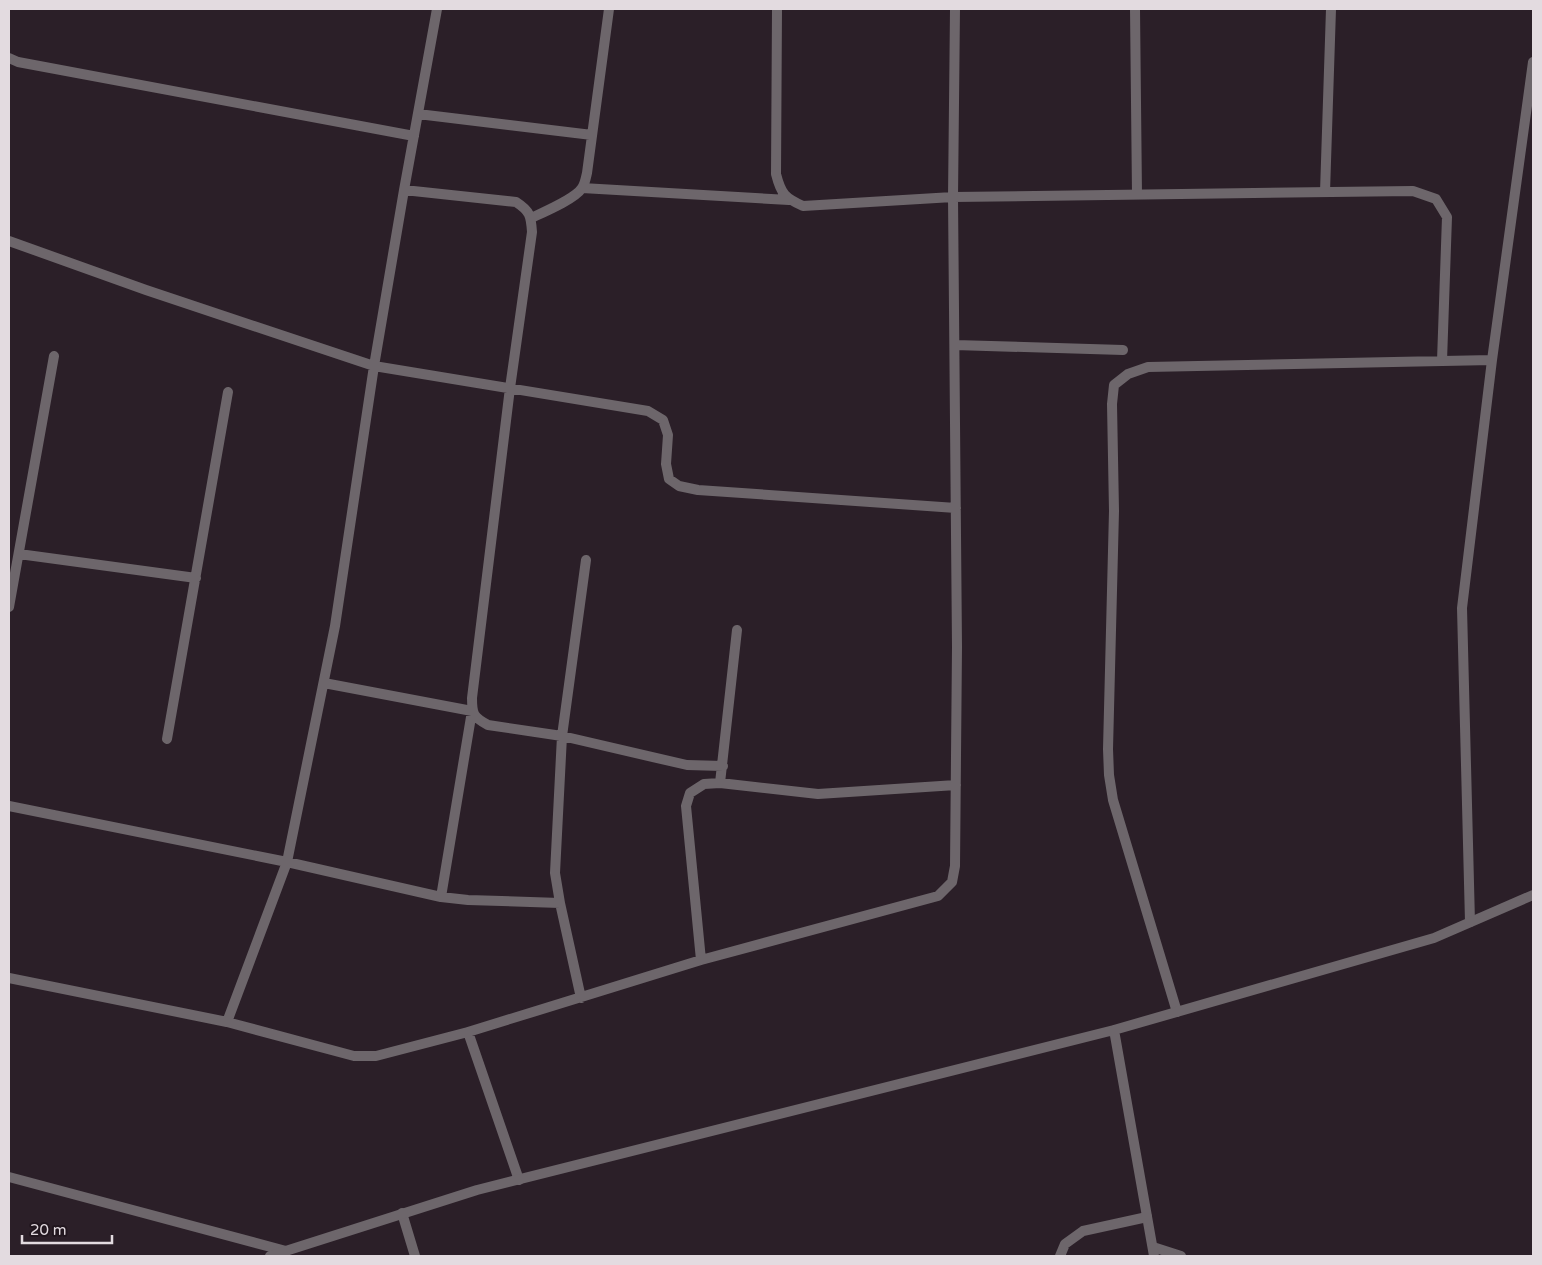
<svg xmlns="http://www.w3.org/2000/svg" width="1542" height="1265" font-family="'Varela Round',sans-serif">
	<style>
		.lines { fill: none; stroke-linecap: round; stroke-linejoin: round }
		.minor { stroke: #6d666b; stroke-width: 10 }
		.tertiary { stroke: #6d666b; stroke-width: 10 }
	</style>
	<rect width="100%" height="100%" fill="#2b1f28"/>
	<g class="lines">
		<path class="minor" d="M 777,9 L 776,174 C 781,194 785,198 803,206 L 953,197 L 1413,191 L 1436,199 L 1447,217 L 1442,361
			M 1135,9 L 1137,195
			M 9,58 L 18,62 L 414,136
			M 418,114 L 592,135
			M 582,188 L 789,200
			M 404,190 L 516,202 C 530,211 531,216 532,232 L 510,388 L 472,698 C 472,714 473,717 488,725 L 562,736 L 687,765 L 723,766
			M 1325,192 L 1331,9
			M 531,218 C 544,212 575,199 582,188 C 585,184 586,177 587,173 L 609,9
			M 9,241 L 146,290 L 374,366 L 648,411 L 663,420 L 668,435 L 666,464 L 669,479 L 679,486 L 698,490 L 956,508
			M 955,345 L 1123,350
			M 19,554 L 196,578
			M 9,607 L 54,356
			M 324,683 L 472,711 L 441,897
			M 167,739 L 228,392
			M 720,783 L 737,630
			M 9,806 L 287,862 L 441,897 L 468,900 L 560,903
			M 1470,922 L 1462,608 L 1492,360 L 1533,62
			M 701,960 L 686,806 L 690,793 L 704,784 L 720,783 L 818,794 L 956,785
			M 9,978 L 227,1022 L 354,1056 L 376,1056 L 468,1032 L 701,960 L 938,896 L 952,882 L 955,866 L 957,647 L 953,197 L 955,9
			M 581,998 L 560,903 L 555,873 L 562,736 L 586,560
			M 1177,1012 L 1113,800 L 1109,775 L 1108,749 L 1114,511 L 1112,404 L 1114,385 L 1128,374 L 1148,367 L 1492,360
			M 227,1022 L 287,862 L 335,626 L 374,366 L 404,190 L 437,9
			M 468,1032 L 519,1180
			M 9,1177 L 286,1251
			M 402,1213 L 415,1256
			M 1153,1247 L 1181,1256
			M 1060,1256 L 1065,1244 L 1083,1231 L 1147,1217"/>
		<path class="tertiary" d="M 1114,1030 L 1154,1256
			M 270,1256 L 477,1190 L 1114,1030 L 1434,938 L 1533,895"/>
	</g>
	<rect width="1542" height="1265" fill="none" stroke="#e3dbe0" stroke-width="20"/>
	<path d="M22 1235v8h90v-8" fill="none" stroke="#e3dbe0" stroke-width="2.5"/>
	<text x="30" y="1235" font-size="15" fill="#e3dbe0" stroke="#21161e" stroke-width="4" paint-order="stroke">20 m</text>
</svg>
